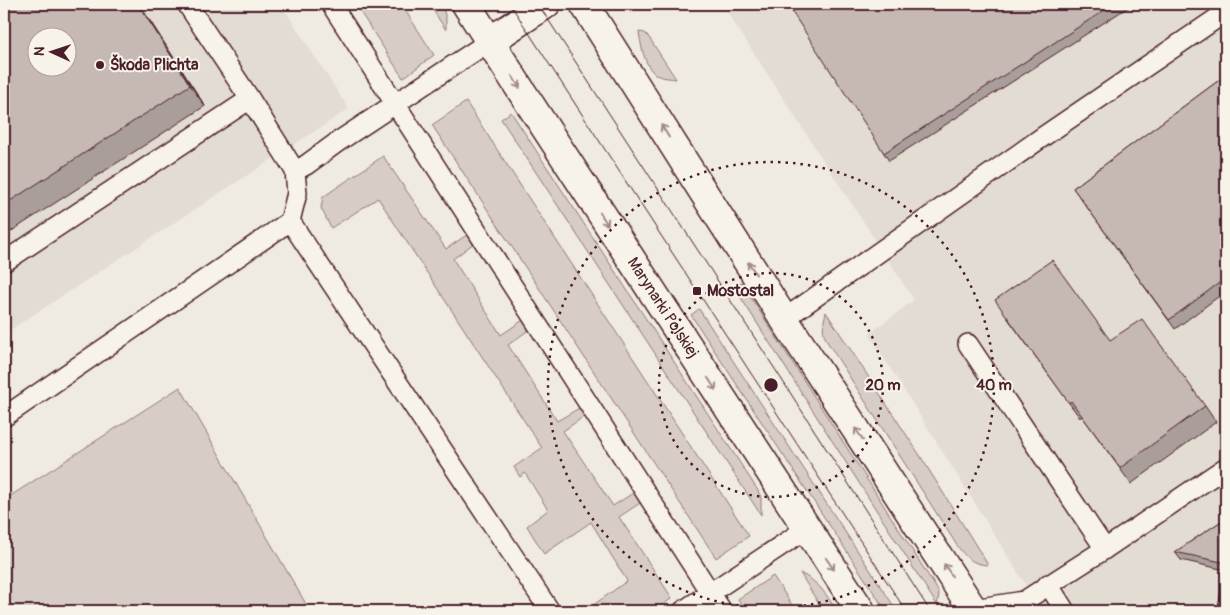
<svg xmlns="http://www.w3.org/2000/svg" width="1230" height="615" font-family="Pangolin,sans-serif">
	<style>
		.built { fill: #e3dcd2; fill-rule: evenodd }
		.green { fill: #d8cdc6; stroke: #917678 }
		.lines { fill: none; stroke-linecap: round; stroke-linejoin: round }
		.service-casing { stroke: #4a1f2b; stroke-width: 22 }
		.secondary-casing { stroke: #4a1f2b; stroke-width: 31 }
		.service { stroke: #f7f3e8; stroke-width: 19 }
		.secondary { stroke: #f7f3e8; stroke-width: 28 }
		.tram { stroke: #4a1f2b; stroke-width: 1 }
		.wall { fill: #aa9e9a; stroke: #4a1f2b }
		.shaded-wall { fill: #8b817d; stroke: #4a1f2b }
		.building { fill: #c6b8b3; stroke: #4a1f2b; fill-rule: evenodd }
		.oneway { stroke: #a0898a }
		.ring { fill: none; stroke: #4a1f2b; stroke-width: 2.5; stroke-dasharray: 2.5 5 }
		.poi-dot { fill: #4a1f2b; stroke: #f7f3e8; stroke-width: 2 }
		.labels { text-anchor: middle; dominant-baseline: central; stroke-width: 4; stroke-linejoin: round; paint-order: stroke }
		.poi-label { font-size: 16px; font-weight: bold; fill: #4a1f2b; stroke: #f7f3e8; text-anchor: start }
		.street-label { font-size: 16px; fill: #4a1f2b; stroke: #f7f3e8 }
		.centre { fill: #4a1f2b; stroke: #f7f3e8; stroke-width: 2.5 }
		.ring-label { font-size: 15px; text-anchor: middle; font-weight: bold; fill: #4a1f2b; stroke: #f7f3e8; stroke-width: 4; stroke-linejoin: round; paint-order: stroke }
	</style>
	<rect width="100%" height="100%" fill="#f0ebe0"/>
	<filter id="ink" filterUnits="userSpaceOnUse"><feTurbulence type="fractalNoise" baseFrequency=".02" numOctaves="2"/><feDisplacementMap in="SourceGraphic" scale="10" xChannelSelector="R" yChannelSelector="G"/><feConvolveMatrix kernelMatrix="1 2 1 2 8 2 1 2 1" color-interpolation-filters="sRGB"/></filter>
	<g filter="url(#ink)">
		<path class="built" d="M 4,4 L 281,4 L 349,109 L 4,334 ZM 38,38 L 68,38 L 68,68 L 38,68 Z
			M 722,4 L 1226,4 L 1226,611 L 1042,611 L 869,334 L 914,300 Z"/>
		<path class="green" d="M 355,4 L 401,4 L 434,55 L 403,78 Z
			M 429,4 L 442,4 L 446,19 L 446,30 Z
			M 639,32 L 645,33 L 648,36 L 676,79 C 670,78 664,78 659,76 C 645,71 641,45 639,32 Z
			M 466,102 L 749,536 L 716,558 L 432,125 Z
			M 511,112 L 757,489 L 761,497 L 761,515 L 501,119 Z
			M 383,156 L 446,249 L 468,234 L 474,243 L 453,259 L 501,335 L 523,320 L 530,329 L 508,345 L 557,421 L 581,407 L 586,415 L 563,431 L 613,506 L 636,491 L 643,501 L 619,517 L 672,598 L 655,611 L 585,611 L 627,581 L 591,522 L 544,554 L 527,526 L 548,510 L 525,473 L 520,477 L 514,467 L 542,448 L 378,198 L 331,228 L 321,208 L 323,197 Z
			M 741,282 L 937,589 L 939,595 L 937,605 L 734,287 Z
			M 699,309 L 897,611 L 886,611 L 691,315 Z
			M 826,312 L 919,454 L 988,565 C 972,564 967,558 958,547 L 828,343 C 821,331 823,325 826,312 Z
			M 180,387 L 310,611 L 4,611 L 4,500 Z
			M 800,573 C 820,583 825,593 837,611 L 823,611 Z
			M 773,576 L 796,611 L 746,611 L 738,599 Z"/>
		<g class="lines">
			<defs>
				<path id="service" d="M 331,4 L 722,611
					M 295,171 L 306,165 L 339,141 L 490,41
					M 290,221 L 550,611
					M 4,262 L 250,99
					M 784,319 L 1044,136 L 1226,12
					M 968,344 L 1105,549
					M 4,417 L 290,221 L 297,193 L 295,171 L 250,99 L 187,4
					M 1048,584 L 1065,611
					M 973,609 L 1024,601 L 1105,549 L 1226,467
					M 683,611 L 806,529"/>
				<g id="secondary">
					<path id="s1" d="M 466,4 L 522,92 L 861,611"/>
					<path d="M 584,4 L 784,319 L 974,611"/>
					<path d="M 490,41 L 546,4"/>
				</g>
			</defs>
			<use href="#service" class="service-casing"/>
			<use href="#secondary" class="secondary-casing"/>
			<use href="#service" class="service"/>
			<use href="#secondary" class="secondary"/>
			<path class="tram" d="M 510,4 L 906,611
				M 538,4 L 784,383 L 930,611"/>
		</g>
		<path class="wall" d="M 4,4 L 139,4 L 205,106 L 4,236 Z
			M 804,4 L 1133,4 L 889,161 L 884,153 Z
			M 1226,75 L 1226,291 L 1175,329 L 1073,188 Z
			M 1006,316 L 1110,340 L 1205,406 L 1216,422 L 1131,484 L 1082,416 L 1080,418 Z
			M 1226,518 L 1226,611 L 1225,570 L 1181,560 L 1175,552 Z"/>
		<path class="shaded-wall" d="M 138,4 L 139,4 L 205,106 L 190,85 Z"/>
		<path class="building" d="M 4,4 L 138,4 L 190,85 L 4,205 ZM 38,38 L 68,38 L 68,68 L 38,68 Z
			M 804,4 L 1114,4 L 884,153 L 792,12 Z
			M 1226,75 L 1226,278 L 1169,320 L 1073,188 Z
			M 1052,260 L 1110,340 L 1142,319 L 1205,406 L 1120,468 L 1071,401 L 1069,403 L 995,300 Z
			M 1226,518 L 1226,563 L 1175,552 Z
			M 1226,566 L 1226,611 L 1217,611 Z"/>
		<defs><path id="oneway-shaft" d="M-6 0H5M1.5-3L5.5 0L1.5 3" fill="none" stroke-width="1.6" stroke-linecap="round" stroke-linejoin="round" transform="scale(1.25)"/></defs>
		<g class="oneway">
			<use href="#oneway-shaft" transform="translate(516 82) rotate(58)"/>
			<use href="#oneway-shaft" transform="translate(665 131) rotate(-122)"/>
			<use href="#oneway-shaft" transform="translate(604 219) rotate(57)"/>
			<use href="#oneway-shaft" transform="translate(752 268) rotate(-122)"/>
			<use href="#oneway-shaft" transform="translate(712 384) rotate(57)"/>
			<use href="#oneway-shaft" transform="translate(859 434) rotate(-123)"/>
			<use href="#oneway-shaft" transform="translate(830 564) rotate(56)"/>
			<use href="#oneway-shaft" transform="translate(948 570) rotate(-123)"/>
		</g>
	</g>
	<g class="ring">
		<circle cx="771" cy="385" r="112"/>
		<circle cx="771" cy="385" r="223"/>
	</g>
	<g class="poi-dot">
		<circle cx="100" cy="65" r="5"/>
		<rect x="692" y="286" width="10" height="10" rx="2.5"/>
	</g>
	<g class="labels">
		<g class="poi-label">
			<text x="110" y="65">Škoda Plichta</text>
			<text x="707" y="291">Mostostal</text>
		</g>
		<g class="street-label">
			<text stroke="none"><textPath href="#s1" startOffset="362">Marynarki Polskiej</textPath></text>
		</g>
	</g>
	<circle cx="771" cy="385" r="8" class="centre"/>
	<g class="ring-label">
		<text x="883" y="390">20 m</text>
		<text x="994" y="390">40 m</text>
	</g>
	<rect width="1230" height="615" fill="none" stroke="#f7f3e8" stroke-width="20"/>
	<rect x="10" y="10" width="1210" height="595" fill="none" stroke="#4a1f2b" stroke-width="2" filter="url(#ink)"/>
	<g transform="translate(52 52) rotate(273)"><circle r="24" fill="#f7f3e8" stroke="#b29e9c"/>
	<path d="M0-4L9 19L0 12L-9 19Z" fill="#4a1f2b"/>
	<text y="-8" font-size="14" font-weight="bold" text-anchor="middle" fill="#4a1f2b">N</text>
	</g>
</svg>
